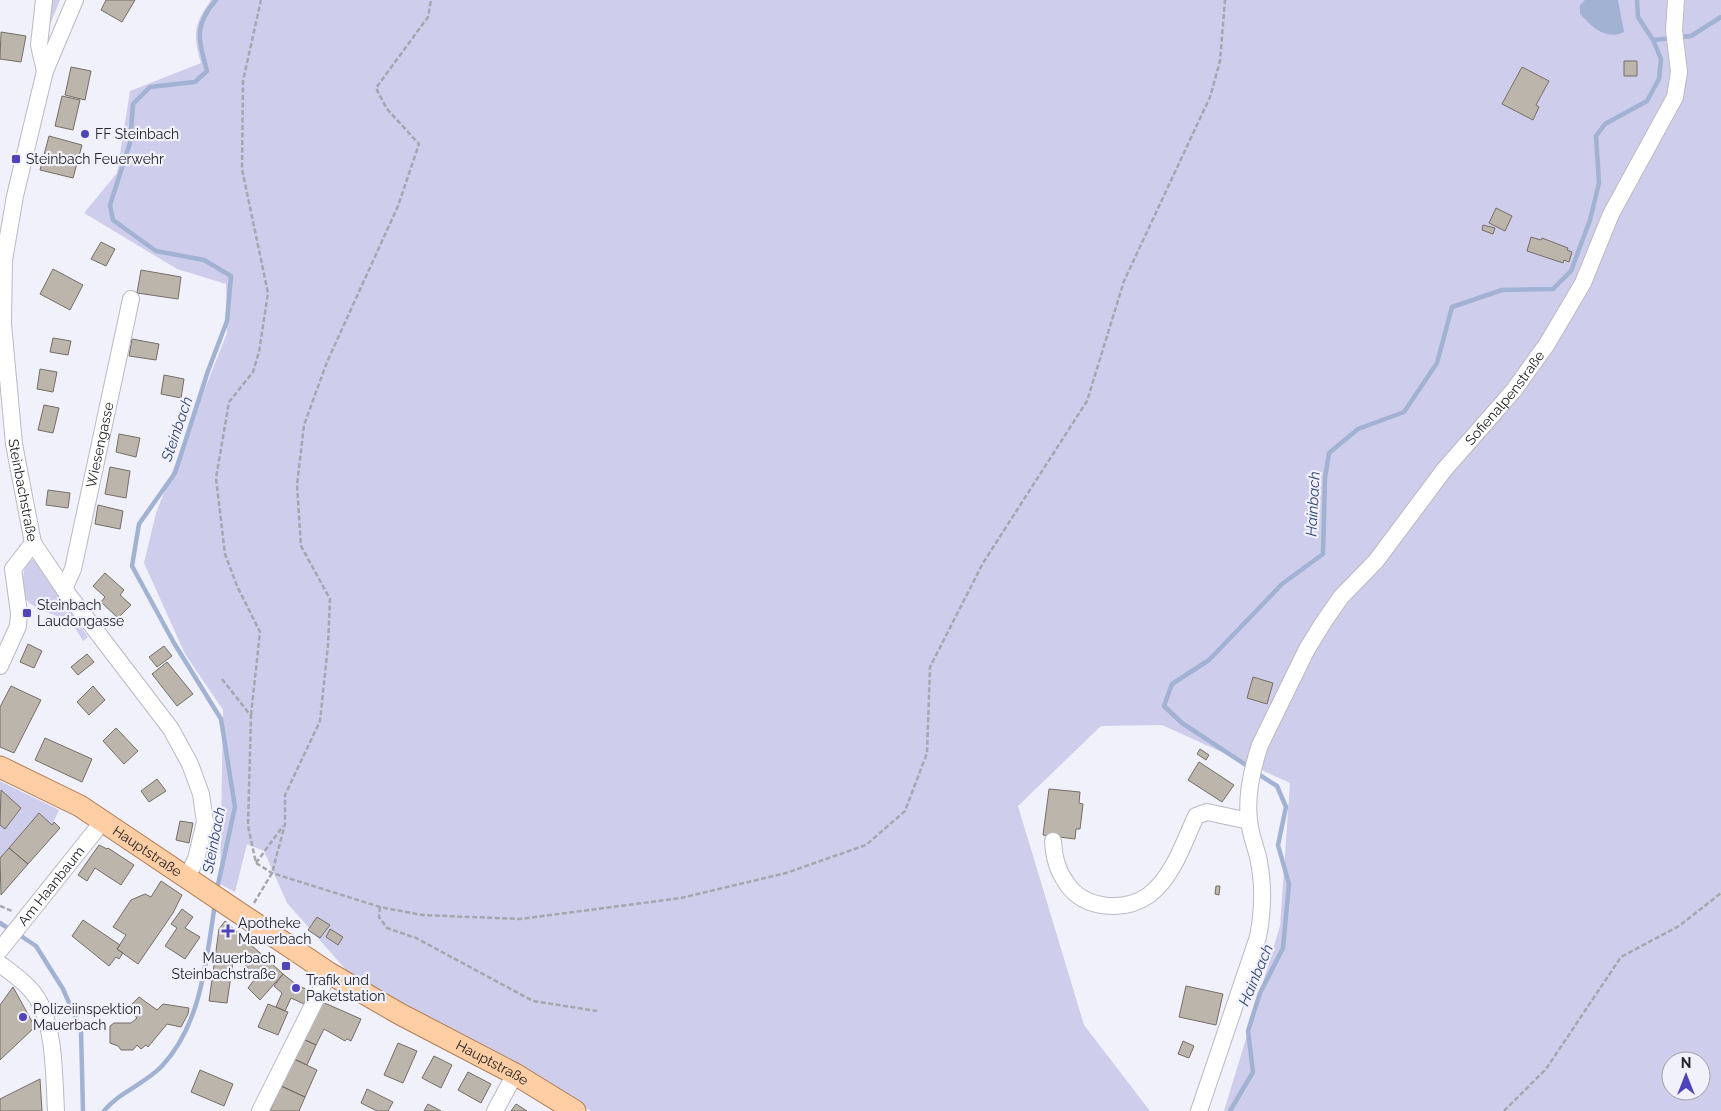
<svg xmlns="http://www.w3.org/2000/svg" width="1721" height="1111" font-family="Raleway,sans-serif">
	<style>
		.green { fill: #cfcdec; fill-rule: evenodd }
		.water { fill: #a2b2d2 }
		.lines { fill: none; stroke-linecap: round; stroke-linejoin: round }
		.stream { stroke: #a2b2d2; stroke-width: 4.5 }
		.building { fill: #bcb5ac; stroke: #756e66 }
		.minor-casing { stroke: #bab9c4; stroke-width: 18 }
		.major-casing { stroke: #b07c51; stroke-width: 23 }
		.path { stroke: #a6a6ae; stroke-width: 2.5; stroke-dasharray: 5 2.5; stroke-linecap: butt }
		.minor { stroke: #fff; stroke-width: 16 }
		.major { stroke: #fdcda4; stroke-width: 21 }
		.poi-dot { fill: #5044bb; stroke: #f1f1fc; stroke-width: 2 }
		.labels { text-anchor: middle; dominant-baseline: central; stroke-width: 4.5; stroke-linejoin: round; paint-order: stroke }
		.poi-label { font-size: 14px; fill: #242428; stroke: #f1f1fc; text-anchor: start }
		.street-label { font-size: 14px; fill: #242428; stroke: #f1f1fc }
		.water-label { font-size: 15px; font-style: italic; fill: #324672; stroke: #f1f1fc }
	</style>
	<rect width="100%" height="100%" fill="#f1f1fc"/>
	<path class="green" d="M 51,0 L 60,0 L 45,37 Z
		M 211,0 L 1721,0 L 1721,1111 L 1224,1111 L 1280,926 L 1290,783 L 1162,725 L 1101,726 L 1018,806 L 1084,1025 L 1150,1111 L 591,1111 L 517,1066 L 347,971 L 287,903 L 264,851 L 247,844 L 235,892 L 220,884 L 223,710 L 185,654 L 144,563 L 156,513 L 227,333 L 226,284 L 177,269 L 84,213 L 117,173 L 130,91 L 201,63 C 193,35 193,25 211,0 ZM 1671,1061 L 1701,1061 L 1701,1091 L 1671,1091 Z
		M 34,559 L 88,637 L 83,641 C 79,635 75,626 69,621 C 65,619 58,617 54,615 C 21,602 18,598 26,562 Z
		M 0,781 L 59,810 L 52,825 L 39,814 L 0,858 Z"/>
	<path class="water" d="M 1585,0 L 1618,0 L 1624,32 C 1606,41 1592,27 1580,14 L 1580,5 Z"/>
	<g class="lines">
		<path class="stream" d="M 216,0 C 193,26 199,40 207,71 L 195,82 L 150,87 L 133,104 L 130,143 L 110,205 L 113,220 L 156,251 L 204,260 L 231,276 L 227,321 L 208,371 L 175,473 L 139,524 L 132,566 L 174,643 L 221,719 L 235,807 L 217,889
			M 1653,40 L 1691,36 L 1721,17
			M 1249,767 L 1182,723 L 1164,706 L 1172,684 L 1209,660 L 1282,584 L 1323,554 L 1325,478 L 1329,453 L 1358,429 L 1404,412 L 1437,363 L 1452,307 L 1502,290 L 1553,289 L 1571,271 L 1590,220 L 1599,183 L 1596,136 L 1605,124 L 1647,101 L 1659,79 L 1661,59 L 1653,40 L 1638,17 L 1637,0
			M 0,923 L 11,930
			M 18,934 L 36,946 L 63,989 L 81,1030 L 83,1111
			M 104,1111 C 119,1092 145,1084 162,1066 C 202,1023 206,960 215,904
			M 1230,1111 L 1253,1072 L 1248,1031 L 1260,993 L 1283,948 L 1289,884 L 1278,845 L 1286,807 L 1277,786 L 1255,772"/>
	</g>
	<path class="building" d="M 106,0 L 135,0 L 122,22 L 101,10 Z
		M 1,32 L 26,36 L 21,62 L 0,59 Z
		M 1624,61 L 1637,61 L 1637,76 L 1624,76 Z
		M 71,67 L 91,71 L 85,100 L 65,95 Z
		M 1522,67 L 1549,81 L 1536,105 L 1539,107 L 1533,120 L 1502,104 Z
		M 62,96 L 80,100 L 73,130 L 55,126 Z
		M 49,136 L 82,145 L 73,178 L 40,170 Z
		M 1496,208 L 1512,216 L 1505,231 L 1489,223 Z
		M 1483,225 L 1495,228 L 1493,234 L 1482,230 Z
		M 1531,237 L 1541,240 L 1542,238 L 1568,248 L 1567,250 L 1572,252 L 1569,262 L 1564,260 L 1563,263 L 1527,251 Z
		M 101,242 L 115,249 L 106,266 L 91,259 Z
		M 53,269 L 83,285 L 70,310 L 40,294 Z
		M 141,270 L 181,277 L 178,299 L 137,293 Z
		M 53,338 L 71,341 L 68,355 L 50,352 Z
		M 132,339 L 159,344 L 156,360 L 129,356 Z
		M 40,369 L 57,372 L 53,392 L 37,389 Z
		M 164,375 L 184,379 L 181,398 L 161,394 Z
		M 44,405 L 59,408 L 53,433 L 38,430 Z
		M 119,434 L 140,438 L 136,457 L 116,452 Z
		M 110,467 L 130,471 L 126,498 L 105,494 Z
		M 48,490 L 70,493 L 68,508 L 46,505 Z
		M 98,505 L 123,511 L 120,529 L 95,524 Z
		M 105,573 L 124,590 L 120,595 L 131,605 L 118,618 L 101,602 L 105,597 L 93,586 Z
		M 28,644 L 42,651 L 34,668 L 20,662 Z
		M 164,646 L 172,656 L 157,667 L 149,657 Z
		M 87,654 L 94,662 L 78,675 L 71,667 Z
		M 167,662 L 193,694 L 177,706 L 152,674 Z
		M 1253,677 L 1273,683 L 1267,704 L 1247,698 Z
		M 11,686 L 41,700 L 14,753 L 0,747 L 0,707 Z
		M 93,686 L 105,700 L 89,715 L 77,702 Z
		M 116,728 L 138,751 L 124,764 L 103,741 Z
		M 45,738 L 92,759 L 82,782 L 35,760 Z
		M 1200,749 L 1209,755 L 1206,760 L 1197,754 Z
		M 1199,762 L 1234,785 L 1222,802 L 1188,780 Z
		M 157,779 L 166,791 L 149,802 L 141,791 Z
		M 1049,789 L 1080,792 L 1079,803 L 1083,804 L 1080,829 L 1076,829 L 1075,839 L 1043,835 Z
		M 1,790 L 21,808 L 5,829 L 0,825 Z
		M 39,813 L 52,825 L 54,822 L 60,828 L 28,864 L 9,848 Z
		M 180,821 L 193,823 L 189,843 L 176,840 Z
		M 99,845 L 107,849 L 108,848 L 134,865 L 121,885 L 95,868 L 87,881 L 78,875 Z
		M 9,848 L 28,864 L 1,895 L 0,858 Z
		M 161,881 L 182,895 L 173,913 L 138,964 L 117,949 L 126,935 L 113,927 L 131,900 L 145,894 L 151,897 Z
		M 1216,886 L 1220,886 L 1219,895 L 1215,894 Z
		M 182,909 L 193,917 L 185,928 L 200,937 L 185,959 L 165,946 L 177,928 L 171,924 Z
		M 317,917 L 330,925 L 320,938 L 308,930 Z
		M 83,920 L 120,945 L 117,949 L 123,953 L 119,959 L 116,957 L 109,966 L 72,936 Z
		M 225,921 L 283,974 L 260,1000 L 248,988 L 257,976 L 234,955 L 227,1003 L 209,1001 L 219,929 Z
		M 330,929 L 343,937 L 338,945 L 326,937 Z
		M 283,974 L 297,985 L 310,991 L 304,1004 L 291,998 L 285,1011 L 276,1007 L 282,993 L 274,986 Z
		M 1186,986 L 1223,994 L 1216,1025 L 1179,1017 Z
		M 13,987 L 35,1027 L 0,1060 L 0,1005 Z
		M 139,997 L 157,1010 L 163,1004 L 189,1008 L 188,1014 L 181,1027 L 167,1024 L 148,1047 L 146,1045 L 141,1049 L 137,1045 L 133,1050 L 121,1050 L 118,1046 L 110,1043 L 110,1026 L 114,1023 L 131,1023 L 137,1018 L 128,1008 Z
		M 320,1001 L 361,1019 L 351,1041 L 347,1039 L 345,1041 L 324,1029 L 316,1045 L 303,1039 Z
		M 268,1004 L 288,1012 L 278,1035 L 258,1027 Z
		M 303,1039 L 316,1045 L 307,1065 L 294,1059 Z
		M 1183,1041 L 1194,1046 L 1189,1058 L 1178,1054 Z
		M 398,1043 L 417,1051 L 403,1083 L 384,1075 Z
		M 434,1056 L 452,1065 L 441,1088 L 422,1078 Z
		M 294,1059 L 317,1070 L 305,1097 L 281,1086 Z
		M 200,1070 L 233,1084 L 224,1106 L 191,1092 Z
		M 468,1072 L 491,1084 L 481,1103 L 458,1090 Z
		M 40,1079 L 42,1111 L 0,1111 L 0,1099 Z
		M 281,1086 L 305,1097 L 299,1111 L 270,1111 Z
		M 367,1089 L 393,1102 L 388,1111 L 377,1111 L 361,1103 Z
		M 428,1104 L 441,1111 L 424,1111 Z
		M 516,1104 L 527,1111 L 511,1111 Z"/>
	<g class="lines">
		<defs>
			<g id="minor">
				<path d="M 44,0 L 39,45 L 45,71"/>
				<path id="s1" d="M 75,0 L 45,71 L 15,196 L 4,260 L 3,324 L 14,444 L 33,543 L 64,589 L 171,729 L 190,764 L 201,794 L 205,822 L 196,859 L 187,877"/>
				<path d="M 13,569 L 33,543"/>
				<path id="s2" d="M 64,589 L 73,569 L 131,299"/>
				<path d="M 0,666 L 18,626 L 19,613 L 13,569"/>
				<path d="M 1053,841 C 1054,857 1057,870 1067,884 C 1085,910 1125,912 1149,895 C 1173,877 1184,842 1196,816 L 1207,812 L 1249,821"/>
				<path id="s3" d="M 0,950 L 103,821"/>
				<path d="M 0,964 C 13,974 28,984 37,998 C 55,1026 54,1078 56,1111"/>
				<path d="M 260,1111 L 329,973"/>
				<path d="M 495,1111 L 515,1074"/>
				<path id="s4" d="M 1199,1111 L 1258,937 C 1263,911 1264,884 1258,857 C 1255,845 1250,833 1249,820 C 1246,795 1252,769 1260,745 L 1307,649 L 1323,623 L 1341,597 L 1376,561 L 1444,470 L 1514,390 L 1547,344 L 1583,283 L 1611,214 L 1675,97 L 1679,72 L 1674,30 L 1676,0"/>
			</g>
			<g id="major">
				<path id="s5" d="M 0,767 L 80,806 L 329,973 L 400,1014 L 515,1074 L 575,1111"/>
			</g>
		</defs>
		<use href="#minor" class="minor-casing"/>
		<use href="#major" class="major-casing"/>
		<path class="path" d="M 222,679 L 251,716 L 248,826 L 256,863 L 272,873 L 380,907 L 422,915 L 520,919 L 681,898 L 786,873 L 866,845 L 905,811 L 927,753 L 930,667 L 983,563 L 1087,401 L 1124,281 L 1210,97 L 1220,61 L 1225,0
			M 251,715 L 260,632 L 237,586 L 225,554 L 216,478 L 229,402 L 253,372 L 259,352 L 268,293 L 242,169 L 243,81 L 261,0
			M 256,863 L 283,826
			M 254,903 L 272,873 L 285,824 L 285,795 L 320,721 L 328,645 L 330,599 L 301,546 L 297,485 L 304,425 L 327,362 L 398,206 L 419,144 L 387,109 L 376,88 L 428,17 L 431,0
			M 0,906 L 12,911
			M 380,907 L 379,917 L 387,928 L 416,938 L 533,1001 L 597,1011
			M 1504,1111 L 1546,1069 L 1621,957 L 1679,926 L 1721,893"/>
		<use href="#minor" class="minor"/>
		<use href="#major" class="major"/>
	</g>
	<g class="poi-dot">
		<circle cx="85" cy="134" r="5"/>
		<rect x="11" y="154" width="10" height="10" rx="2.5"/>
		<rect x="22" y="608" width="10" height="10" rx="2.5"/>
		<path d="M225.5 923.5h5v5h5v5h-5v5h-5v-5h-5v-5h5z"/>
		<rect x="281" y="961" width="10" height="10" rx="2.5"/>
		<circle cx="296" cy="988" r="5"/>
		<circle cx="23" cy="1017" r="5"/>
	</g>
	<g class="labels">
		<g class="poi-label">
			<text x="95" y="134">FF Steinbach</text>
			<text x="26" y="159">Steinbach Feuerwehr</text>
			<text x="37" y="605">Steinbach<tspan x="37" dy="16">Laudongasse</tspan></text>
			<text x="238" y="923">Apotheke<tspan x="238" dy="16">Mauerbach</tspan></text>
			<text x="276" y="958" text-anchor="end">Mauerbach<tspan x="276" dy="16">Steinbachstraße</tspan></text>
			<text x="306" y="980">Trafik und<tspan x="306" dy="16">Paketstation</tspan></text>
			<text x="33" y="1009">Polizeiinspektion<tspan x="33" dy="16">Mauerbach</tspan></text>
		</g>
		<g class="street-label">
			<text stroke="none"><textPath href="#s4" startOffset="806">Sofienalpenstraße</textPath></text>
			<text stroke="none"><textPath href="#s2" startOffset="149">Wiesengasse</textPath></text>
			<text stroke="none"><textPath href="#s1" startOffset="502">Steinbachstraße</textPath></text>
			<text stroke="none"><textPath href="#s5" startOffset="170">Hauptstraße</textPath></text>
			<text stroke="none"><textPath href="#s3" startOffset="82">Am Haanbaum</textPath></text>
			<text stroke="none"><textPath href="#s5" startOffset="575">Hauptstraße</textPath></text>
		</g>
		<g class="water-label">
			<text transform="translate(177 429) rotate(-71)">Steinbach</text>
			<text transform="translate(1313 504) rotate(-87)">Hainbach</text>
			<text transform="translate(214 840) rotate(-79)">Steinbach</text>
			<text transform="translate(1256 975) rotate(-67)">Hainbach</text>
		</g>
	</g>
	<g transform="translate(1686 1076)"><circle r="24" fill="#f1f1fc" stroke="#9f9fa7"/>
	<path d="M0-4L9 19L0 12L-9 19Z" fill="#5044bb"/>
	<text y="-8" font-size="14" font-weight="bold" text-anchor="middle" fill="#242428">N</text>
	</g>
</svg>
